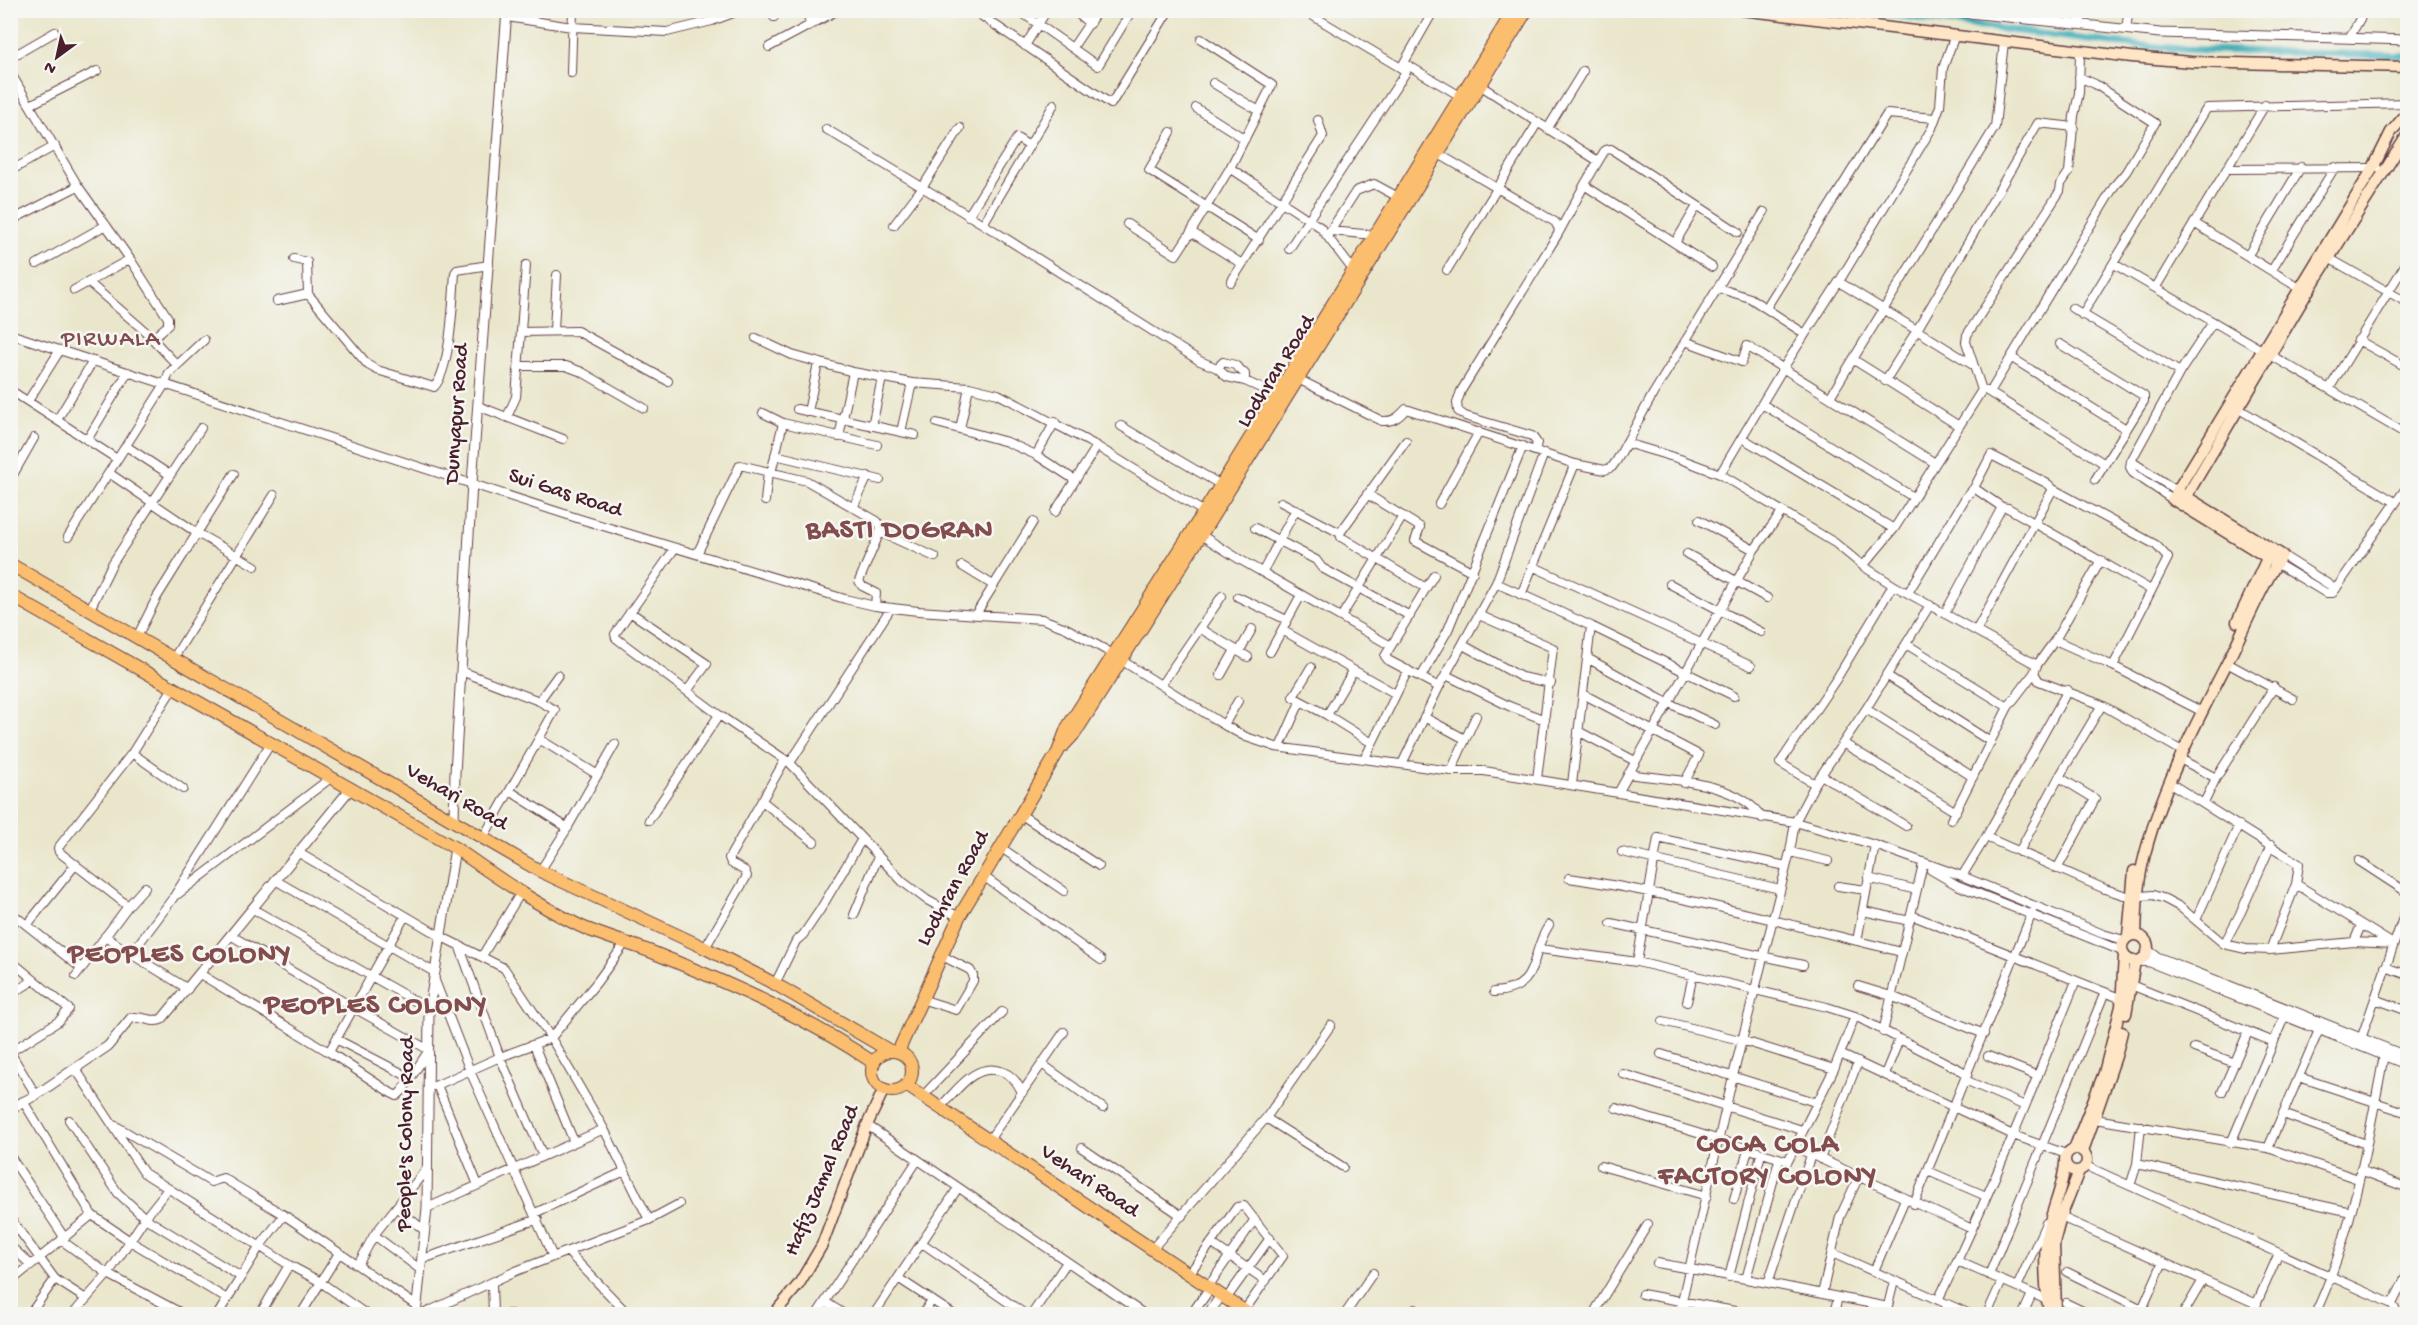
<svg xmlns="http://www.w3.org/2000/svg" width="2418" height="1325" font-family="'Gochi Hand',sans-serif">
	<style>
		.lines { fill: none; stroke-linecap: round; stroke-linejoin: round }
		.canal { stroke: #3eadba; stroke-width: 7 }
		.minor-casing { stroke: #623d43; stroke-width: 10 }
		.tertiary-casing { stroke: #623d43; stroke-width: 11 }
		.secondary-casing { stroke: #623d43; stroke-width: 13 }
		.primary-casing { stroke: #623d43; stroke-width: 14 }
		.minor { stroke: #fff; stroke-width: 8 }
		.tertiary { stroke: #fff; stroke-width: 9 }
		.secondary { stroke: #fde5c5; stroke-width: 10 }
		.primary { stroke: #fbbd6e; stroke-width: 12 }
		.labels { text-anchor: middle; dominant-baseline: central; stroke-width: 5; stroke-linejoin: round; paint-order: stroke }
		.street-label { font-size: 22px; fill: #4a1f2b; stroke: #f6f6f2 }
		.neighbourhood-label { font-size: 24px; letter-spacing: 1.5px; fill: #834c4d; stroke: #f6f6f2 }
		.district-label { font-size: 28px; font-weight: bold; letter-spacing: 1.5px; fill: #834c4d; stroke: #f6f6f2 }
	</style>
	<rect width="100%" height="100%" fill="#f6f6f2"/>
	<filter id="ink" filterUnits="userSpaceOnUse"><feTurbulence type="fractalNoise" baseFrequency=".0167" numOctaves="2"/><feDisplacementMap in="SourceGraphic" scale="12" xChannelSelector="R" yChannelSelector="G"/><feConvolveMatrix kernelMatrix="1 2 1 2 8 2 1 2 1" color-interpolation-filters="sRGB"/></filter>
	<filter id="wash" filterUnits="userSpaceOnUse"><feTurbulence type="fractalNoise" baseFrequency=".008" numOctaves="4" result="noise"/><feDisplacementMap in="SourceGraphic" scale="24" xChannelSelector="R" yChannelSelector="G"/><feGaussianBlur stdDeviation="1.35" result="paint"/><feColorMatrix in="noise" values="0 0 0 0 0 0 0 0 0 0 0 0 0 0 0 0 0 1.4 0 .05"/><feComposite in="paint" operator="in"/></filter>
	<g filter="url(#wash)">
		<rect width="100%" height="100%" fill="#eae6cb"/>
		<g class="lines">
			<path class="canal" d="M 1854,10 L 2112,43 L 2180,49 L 2408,56"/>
		</g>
	</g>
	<g filter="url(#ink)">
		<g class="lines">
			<defs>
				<path id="minor" d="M 773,10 L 774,17
					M 807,10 L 810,25
					M 973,10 L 1111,104 L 1169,10
					M 1018,10 L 1098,66 L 1132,10
					M 1073,10 L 1090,24
					M 1303,10 L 1401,68 L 1434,10
					M 507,17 L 572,27 L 667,32 L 712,21 L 741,10
					M 2078,23 L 2087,10
					M 2126,28 L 2129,10
					M 2349,38 L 2365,10
					M 1201,39 L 1272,85 L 1230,168 L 1320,227 L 1353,270
					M 1025,46 L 1047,10
					M 769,47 L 838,10
					M 1073,47 L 1098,10
					M 10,58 L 55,32
					M 1404,63 L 1462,97
					M 10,72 L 78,186 L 130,259 L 168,318 L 168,325 L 152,339
					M 571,73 L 573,10
					M 1213,83 L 1259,111
					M 1481,86 L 1598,161
					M 30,105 L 97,71
					M 1196,108 L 1245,139
					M 1548,128 L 1583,71
					M 826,129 L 983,224 L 1200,361 L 1217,368 L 1227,377 L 1245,381 L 1276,395
					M 1171,132 L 1149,170 L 1259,240
					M 1437,153 L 1555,222 L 1559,229 L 1558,234 L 1461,391 L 1457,403 L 1458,411 L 1465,416 L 1532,436 L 1537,443 L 1535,450
					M 1230,168 L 1191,232 L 1242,264
					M 2228,169 L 2377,168
					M 10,171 L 55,146
					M 968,216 L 1017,138 L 1029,146
					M 10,221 L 78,186
					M 2194,223 L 2304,291
					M 983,224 L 1054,104
					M 1127,224 L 1176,255 L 1191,232
					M 894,225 L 922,188 L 960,128
					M 1330,231 L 1375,235
					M 1559,232 L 1586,182
					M 1327,236 L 1356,191 L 1374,184 L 1398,197
					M 1675,243 L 1697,206
					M 1289,249 L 1406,72 L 1401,68
					M 2248,255 L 2301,167
					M 2325,256 L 2408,303
					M 294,259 L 307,262 L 308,294 L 368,365 L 377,370 L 434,387 C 451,370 453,298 455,273 L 457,270 L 489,265
					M 37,264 L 106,225
					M 2114,264 L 2408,435
					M 1712,267 L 1587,187 L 1586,182 L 1605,150 L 1611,149 L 1738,232
					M 1447,270 L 1538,122
					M 2272,270 L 2335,167
					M 88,282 L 146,332 L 177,365
					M 1231,282 L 1323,136 L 1318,120
					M 1839,282 L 1973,365
					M 2156,287 L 2265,105
					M 1718,288 L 1750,298 L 1805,334
					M 74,290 L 130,259
					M 277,301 L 308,294
					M 1766,308 L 1887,114 L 1935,118
					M 2072,308 L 2180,372
					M 2082,315 L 2207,108 L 2408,103
					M 554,330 L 557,275
					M 521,332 L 577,331 L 668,381
					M 10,334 L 580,519 L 845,599 L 875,606 L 918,611 L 1042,619 L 1066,628 L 1113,654
					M 756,338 L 792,355 L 853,372 L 912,383 L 969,387 L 998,394 L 1093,444 L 1204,512
					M 2358,340 L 2408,368
					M 1685,341 L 1742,362 L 1747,346 L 1935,463
					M 2060,344 L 2144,396 L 2144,401 L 2095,480
					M 2012,358 L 2126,429
					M 1854,360 L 1959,426
					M 519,366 L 566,366 L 582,372 L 644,408
					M 1217,368 L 1223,362 L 1235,365 L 1245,374 L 1245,381
					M 1298,379 L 1382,421 C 1393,422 1399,417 1406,409 L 1409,410 L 1575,464 L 1605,470 L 1612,467 L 1617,460 L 1653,394 L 1764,212
					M 1885,381 L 1917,330 L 2038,123 L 2074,127
					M 2329,389 L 2408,260
					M 10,390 L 117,459
					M 1987,391 L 2105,464
					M 1990,392 L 2115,185 L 2126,172 L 2155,123 L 2095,84 L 2079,77
					M 1830,397 L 1995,127 L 2004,42
					M 28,401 L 60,350
					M 1762,404 L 1913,497
					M 478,406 L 563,439
					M 2234,406 L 2395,502
					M 797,409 L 915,435
					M 808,412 L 818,363
					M 763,413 L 783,423 L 877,445
					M 507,417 L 516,397 L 526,265
					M 57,420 L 93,361
					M 937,423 L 1007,442 L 1036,455 L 1075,480
					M 872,426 L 882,378
					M 1121,426 L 1221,485
					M 960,429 L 969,387
					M 901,432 L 912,383
					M 839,437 L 853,372
					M 1742,438 L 1894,529
					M 87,440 L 128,372
					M 1406,441 L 1340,533 L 1341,537 L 1426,588
					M 1626,443 L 1680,459 L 1720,474 L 1835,543 L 1863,566 L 1893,585 L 2037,665
					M 126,446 L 170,475
					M 775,455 L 880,480
					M 1036,455 L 1055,422
					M 2131,461 L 2177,491
					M 109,473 L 197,533 L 255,566
					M 771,473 L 783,423
					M 1720,474 L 1782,370 L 1840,280 L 1932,128 L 1940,106 L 1943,68 L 1955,35
					M 10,480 L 34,438
					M 1974,488 L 2002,507 L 2008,508 L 2151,590
					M 1367,494 L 1420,527 L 1415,541 L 1473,572
					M 2172,499 L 2133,473 L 2130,467 L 2131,461 L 2180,372 L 2213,322
					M 765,501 L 768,472
					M 1281,502 L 1340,533
					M 1439,504 L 1479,432
					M 853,508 L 868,476
					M 1055,512 L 1097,446
					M 1699,520 L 1754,550
					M 1255,528 L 1316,560 L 1322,568 L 1410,616
					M 880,532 L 935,557
					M 1201,535 L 1239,559 L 1391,646
					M 68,537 L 165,384 L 169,373 L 204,340
					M 675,548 L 615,634 L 616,638 L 719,715 L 790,763 L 903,882 L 927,900 L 959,917
					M 697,554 L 740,465 L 807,481 L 877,521 L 881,526 L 880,532 L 859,581 L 862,586 L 876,593 L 875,606
					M 1687,554 L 1767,598
					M 2282,555 L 2336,589
					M 2101,560 L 2055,640 L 2037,665 L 2034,673 L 2039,681 L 2102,705 L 2182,751
					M 2276,563 L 2326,593 L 2333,593 L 2408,485
					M 962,566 L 993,585
					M 1532,566 L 1751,666
					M 1863,566 L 1894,529 L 1982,390 L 1966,342 L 1967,335 L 2060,191 L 2061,184 L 2069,172 L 2074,116 L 2079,93 L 2080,52
					M 1263,571 L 1296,509
					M 1434,575 L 1385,656 L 1388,660 L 1439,687
					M 1496,583 L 1591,626 L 1734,696
					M 1670,584 L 1761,632
					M 1908,593 L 1966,497 L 1974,488 L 1991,455 L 2048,484 L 2053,489 L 2156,545 L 2168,558 L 2113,666
					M 1521,595 L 1575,464
					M 1238,597 L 1287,620
					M 90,609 L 112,564 L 201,428
					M 630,612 L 707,664 L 687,691
					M 1945,613 L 2002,507
					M 978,614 L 979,609 L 1033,522
					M 1479,615 L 1553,648 L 1537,779
					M 1341,617 L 1403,516
					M 1201,629 L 1248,657
					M 1282,630 L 1396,694
					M 1976,631 L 2053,489
					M 137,637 L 157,597 L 234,474
					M 2055,640 L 2113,666 L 2201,711
					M 1906,644 L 2008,707
					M 1463,645 L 1521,677 L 1551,683
					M 1239,652 L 1252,629
					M 1270,652 L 1301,595
					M 1587,658 L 1669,703 L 1715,725
					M 173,659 L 274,495
					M 1121,660 L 1224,725 L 1246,737 L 1276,747 L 1451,771 L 1484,771 L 1795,822 L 1875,845 L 1962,876 L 2103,934 L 2124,940
					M 2227,663 L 2293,699
					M 1311,667 L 1293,697 L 1327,715 L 1372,743
					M 461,671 L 539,701 L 555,710 L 483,838
					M 1221,675 L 1235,650
					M 1446,675 L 1509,706 L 1545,720
					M 1886,675 L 1991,742
					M 1421,677 L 1448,630 L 1523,446
					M 1161,685 L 1222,596
					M 1583,694 L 1699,755 L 1684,783
					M 539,701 L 558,675
					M 1866,709 L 1973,777
					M 1327,715 L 1353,671
					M 1424,717 L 1465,739
					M 1224,725 L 1238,701
					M 1578,731 L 1635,761
					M 539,739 L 598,775
					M 1843,743 L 1956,812
					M 1280,747 L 1300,702
					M 132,753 L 183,789
					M 1365,758 L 1408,670
					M 2180,759 L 2216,778
					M 790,763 L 891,608
					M 1402,764 L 1439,687 L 1496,583 L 1544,453
					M 1451,771 L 1476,716
					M 1628,774 C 1668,780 1739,781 1762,818
					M 1821,775 L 1906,826
					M 2170,783 L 2299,864 L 2296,884 L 2270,950
					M 1572,784 L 1591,626
					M 1815,784 L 1780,763 L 1837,678 L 1893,585
					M 510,791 L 568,828
					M 1618,793 L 1754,550 L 1782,512
					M 762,801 L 814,842
					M 2204,803 L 2216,778 L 2274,687
					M 1020,814 L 1099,866
					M 649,820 L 719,715
					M 1951,820 L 2008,707 L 2034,673
					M 1986,837 L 2105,889 L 2130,897 L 2153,895 L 2165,899 L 2180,907 L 2224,944 L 2246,949 L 2270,950 L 2354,942 L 2393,944 L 2296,884
					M 1000,847 L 1064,891
					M 1622,852 L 1780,889
					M 1790,852 L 1828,861
					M 2019,852 L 2059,777 L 2102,705
					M 299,853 L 440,936 L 504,968 L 551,1038 L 604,1129 L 649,1220
					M 2359,861 L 2408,893
					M 2057,869 L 2095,799 L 2059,777
					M 1931,870 L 1957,885 L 2122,951
					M 540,871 L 565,832 L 615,744
					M 983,876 L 1101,960
					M 1962,876 L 1986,837 L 2068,690
					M 1569,878 C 1682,895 1792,925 1902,952
					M 1868,878 L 1917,890
					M 275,880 L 434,972
					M 1838,886 L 1866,890
					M 178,894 L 332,777
					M 128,906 L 59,852 L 58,848 L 132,753 L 173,688
					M 253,909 L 429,1009
					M 1863,911 L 1910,921
					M 10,912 L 81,968
					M 854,915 L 878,857
					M 1911,915 L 2122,999
					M 2196,920 L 2239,825
					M 1611,923 L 1803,965
					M 27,925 L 76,864
					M 105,936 L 131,954
					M 1857,941 L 1875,845
					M 2354,942 L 2361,925
					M 2224,944 L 2241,912 L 2271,845
					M 459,945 L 500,1057 L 543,1156
					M 705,948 L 747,876 L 745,871 L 731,863 L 729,858 L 785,760
					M 1540,949 L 1637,962 L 1827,1007 L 1855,1016 L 1968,1074
					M 482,956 L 520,894
					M 10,960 L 69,1009 L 59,1021 L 10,1052
					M 1637,962 L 1658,838 L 1786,866
					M 2385,967 L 2408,975
					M 200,974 L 329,1052 L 391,1093 L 397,1096 L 402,1091 L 429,1050 L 354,1008 L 232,936
					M 76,976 L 128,906 L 145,887
					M 434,978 L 470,1071 L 553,1257
					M 775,984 L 796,941 L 803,935 L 820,910 L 862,839
					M 2131,985 L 2274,1042
					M 1858,986 L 1891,996 L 1984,1034
					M 188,989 L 131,954 L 173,898 L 271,743
					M 1494,992 C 1542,989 1528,956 1549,925
					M 10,995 L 34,980
					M 921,999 L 956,1010 L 973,981 L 973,975 L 970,970 L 940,955
					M 2375,999 L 2408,1011
					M 1687,1002 L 1693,975
					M 1663,1021 L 1744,1041 L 1834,1069
					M 1883,1032 L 1923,864
					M 336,1039 L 411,1078
					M 2361,1039 L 2404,915
					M 534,1045 L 574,1142
					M 2194,1048 L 2235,1063
					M 10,1052 L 36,1095
					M 329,1052 L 405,916
					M 1661,1054 L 1815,1102
					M 1840,1054 L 2013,1135 L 2066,1154
					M 1988,1056 L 2038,1076
					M 1042,1064 L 1103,1108
					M 75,1068 L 144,1173 L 289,1265 L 319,1281 L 366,1314
					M 1623,1074 L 1802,1130
					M 1885,1074 L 1899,1040
					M 2299,1077 L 2408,1113
					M 1965,1080 L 2025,1106
					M 437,1085 L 500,1057 L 551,1038 L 597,982 L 626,942
					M 434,1086 L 437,1085 L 478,1185
					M 2222,1092 L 2248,1032
					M 923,1096 L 1002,1012
					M 23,1101 L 92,1215 L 130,1241 L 227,1299
					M 940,1107 C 957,1091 974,1063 1000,1071 C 1012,1074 1018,1083 1022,1093
					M 1616,1108 L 1788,1161 L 1834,1069 L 1855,1016
					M 2283,1114 L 2366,1144
					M 1266,1118 L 1343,1167
					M 2095,1119 L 2268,1148 L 2358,1179
					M 69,1120 L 118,1193 L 145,1218 L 241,1277
					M 867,1125 L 1144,1314
					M 116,1126 L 211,1182 L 223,1178 L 284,1215 L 417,1306
					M 989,1140 L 1064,1032
					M 2231,1143 L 2285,1015
					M 1795,1147 L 1972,1229
					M 1082,1148 L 1182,1216
					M 2268,1148 L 2319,1030
					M 10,1156 L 64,1237
					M 1820,1159 L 1858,1062
					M 2137,1164 L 2351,1212
					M 1601,1166 L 1707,1196
					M 2086,1166 L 2392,1304 L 2398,1314
					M 2360,1170 L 2408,1188
					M 1928,1171 L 1986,1196
					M 2130,1186 L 2137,1164 L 2141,1126
					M 1734,1199 L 1748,1150
					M 1914,1204 L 2032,913
					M 396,1207 L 425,1231
					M 427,1208 L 604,1129
					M 535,1213 L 625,1171
					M 2061,1217 L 2257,1304
					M 10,1218 L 55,1279 L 86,1299
					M 374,1235 L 421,1270
					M 61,1240 L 108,1274 L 183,1314
					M 922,1243 L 1025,1314
					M 1211,1243 L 1266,1281
					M 10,1246 L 30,1264
					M 1152,1249 L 1266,1118 L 1331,1025
					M 568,1252 L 628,1314
					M 1832,1253 L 1970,1314
					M 423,1259 L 538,1219
					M 1957,1261 L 2047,1300
					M 1657,1263 L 1768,1283 L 1811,1155
					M 358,1265 L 374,1235 L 428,1167
					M 1874,1271 L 1905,1199
					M 2067,1272 L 2142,1309
					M 1189,1274 L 1237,1207 L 1244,1206 L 1283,1256 L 1244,1311
					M 1989,1275 L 2105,992
					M 1729,1277 L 1761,1154
					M 898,1278 L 953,1314
					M 1746,1279 L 1779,1160
					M 10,1282 L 92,1215
					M 1768,1283 L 1888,1307
					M 492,1284 L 493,1314
					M 1208,1287 L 1255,1219
					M 2017,1287 L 2046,1223
					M 1642,1294 L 1751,1314
					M 1822,1294 L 1840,1217 L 1859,1176
					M 1226,1299 L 1270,1238
					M 1938,1300 C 1990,1196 2033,1088 2076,981
					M 825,1302 L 844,1314
					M 2066,1303 L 2089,1314
					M 2392,1304 L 2408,1273
					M 30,1314 L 55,1279
					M 73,1314 L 108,1274 L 145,1218 L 167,1190
					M 218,1314 L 260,1246 L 284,1215
					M 260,1314 L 289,1265
					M 301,1314 L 339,1253
					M 423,1314 L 516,1271 L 649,1220 L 679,1204
					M 508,1314 L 511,1314
					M 817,1314 L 917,1161
					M 874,1314 L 958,1188
					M 923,1314 L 932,1300
					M 1032,1314 L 1067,1262
					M 1345,1314 L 1373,1273
					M 1411,1314 L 1415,1309
					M 1593,1314 L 1648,1224
					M 1679,1314 L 1733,1076 L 1790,852 L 1795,822 L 1815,784 L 1866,709 L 1930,605
					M 1834,1314 L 1838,1297
					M 1886,1314 L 1894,1281
					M 1944,1314 L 1948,1304
					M 1987,1314 L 2002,1281
					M 2023,1314 L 2032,1294
					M 2140,1314 L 2163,1262
					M 2183,1314 L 2203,1280
					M 2252,1314 L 2279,1253
					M 2315,1314 C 2352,1236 2368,1141 2384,1055"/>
				<path id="tertiary" d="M 1941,10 L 2160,33 L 2408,40
					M 454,821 L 455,773 L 472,483 L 507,10
					M 2147,950 L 2157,957 L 2408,1057
					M 2138,961 L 2150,962 L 2408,1065
					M 10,1109 L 36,1095 L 108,1046 L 131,1018 C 142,1015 152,1024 162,1019 L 351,788
					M 416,1314 L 427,1208 L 429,1009 L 455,848
					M 1192,1314 L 1210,1288
					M 1208,1314 L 1221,1296"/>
				<path id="secondary" d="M 1741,10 L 2132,57 L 2191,62 L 2408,67
					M 2183,502 L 2307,293 L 2408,134
					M 2276,563 L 2172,499 L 2373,168 L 2391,132 L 2408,112
					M 2237,622 L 2270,552
					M 2136,935 C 2137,911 2137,886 2143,862 C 2159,794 2194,727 2226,665 C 2245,628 2259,590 2282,555 L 2177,491
					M2122 948a13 13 0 1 1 26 0a13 13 0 1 1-26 0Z
					M 2128,936 L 2134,871
					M 2126,1014 L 2135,961
					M2065 1160a11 11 0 1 1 22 0a11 11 0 1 1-22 0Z
					M 2074,1149 L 2104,1073 L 2121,1006 L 2124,955
					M 2083,1151 L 2116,1056 L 2122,1032
					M 2056,1313 L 2054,1243 L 2061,1217 L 2079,1171
					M 774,1314 L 799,1284 L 822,1245 L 867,1125 L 884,1089
					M 2049,1314 C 2046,1291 2044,1264 2046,1240 C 2049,1214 2063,1190 2065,1163"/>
				<path id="primary" d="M 10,564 L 540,871 L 705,948 L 775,984 L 890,1051
					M 10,595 L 455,848 C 495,876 534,903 578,925 C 603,937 633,944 659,955 C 733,985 808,1018 874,1063
					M 1062,747 L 1075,733 L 1201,535 L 1527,10
					M872 1071a20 20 0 1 1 40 0a20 20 0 1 1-40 0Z
					M 898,1052 L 959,917 L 1058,752 L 1067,728 L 1221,485 L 1514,10
					M 906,1085 L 1249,1314"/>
			</defs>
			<use href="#minor" class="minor-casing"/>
			<use href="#tertiary" class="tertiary-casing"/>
			<use href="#secondary" class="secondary-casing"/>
			<use href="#primary" class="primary-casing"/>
			<use href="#minor" class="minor"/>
			<use href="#tertiary" class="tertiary"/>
			<use href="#secondary" class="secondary"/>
			<use href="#primary" class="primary"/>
		</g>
	</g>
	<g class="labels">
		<g class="street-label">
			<text transform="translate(1277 372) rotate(-58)">Lodhran Road</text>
			<text transform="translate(458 414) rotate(-86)">Dunyapur Road</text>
			<text transform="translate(565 494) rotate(18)">Sui Gas Road</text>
			<text transform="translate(456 798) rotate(30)">Vehari Road</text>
			<text transform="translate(954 889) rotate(-61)">Lodhran Road</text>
			<text transform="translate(407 1134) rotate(-89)">People's Colony Road</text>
			<text transform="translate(823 1181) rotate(-67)">Hafiz Jamal Road</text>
			<text transform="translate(1089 1182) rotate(34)">Vehari Road</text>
		</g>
		<g class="neighbourhood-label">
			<text x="111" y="340">PIRWALA</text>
		</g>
		<g class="district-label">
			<text x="900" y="531">BASTI DOGRAN</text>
			<text x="180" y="955">PEOPLES COLONY</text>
			<text x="376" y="1006">PEOPLES COLONY</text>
			<text x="1768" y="1145">COCA COLA<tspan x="1768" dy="32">FACTORY COLONY</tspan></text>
		</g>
	</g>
	<rect width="2418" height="1325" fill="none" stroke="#f6f6f2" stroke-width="36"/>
	<g transform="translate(57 57) rotate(213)" stroke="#f6f6f2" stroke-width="4.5" paint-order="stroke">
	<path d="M0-4.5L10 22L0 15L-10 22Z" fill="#4a1f2b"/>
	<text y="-9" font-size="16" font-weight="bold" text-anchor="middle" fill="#4a1f2b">N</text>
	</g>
</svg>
